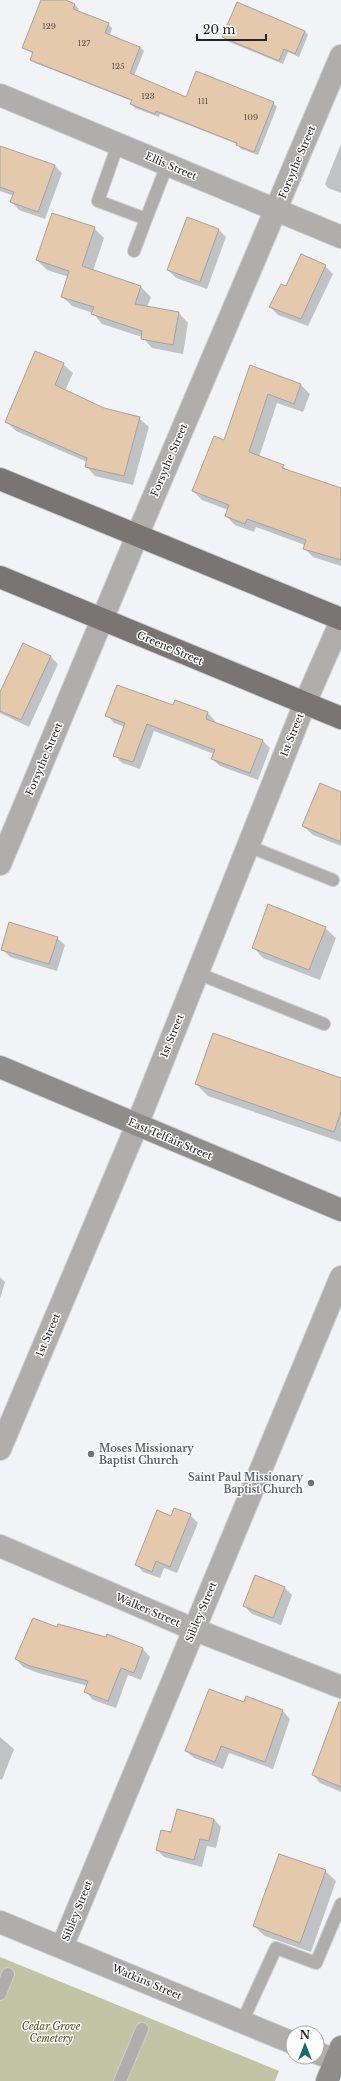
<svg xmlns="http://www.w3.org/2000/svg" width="341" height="2081" font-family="'Libre Baskerville',serif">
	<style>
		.green { fill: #c1c4a5 }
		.shadow { fill: #0003 }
		.building { fill: #e5c9ac; stroke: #a5a2a0 }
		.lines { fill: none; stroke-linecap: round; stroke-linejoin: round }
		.lane-casing { stroke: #ccced0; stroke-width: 14 }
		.street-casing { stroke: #ccced0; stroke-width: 24 }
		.secondary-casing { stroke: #ccced0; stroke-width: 24 }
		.primary-casing { stroke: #ccced0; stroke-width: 24 }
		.lane { stroke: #b0aead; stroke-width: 12 }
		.street { stroke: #b0aead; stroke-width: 22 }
		.secondary { stroke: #8f8c8c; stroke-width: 22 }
		.primary { stroke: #787574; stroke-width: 22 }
		.worship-dot { fill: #6b7280; stroke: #fff; stroke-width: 1.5 }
		.labels { text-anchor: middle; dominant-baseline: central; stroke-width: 3; stroke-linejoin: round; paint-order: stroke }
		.number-label { font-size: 8px; fill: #534c46 }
		.street-label { font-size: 10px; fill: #222324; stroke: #fff }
		.worship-label { font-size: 10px; font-weight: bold; fill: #5b616d; stroke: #fff; text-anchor: start }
		.park-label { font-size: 10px; font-style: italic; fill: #4d5114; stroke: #fff }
	</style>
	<rect width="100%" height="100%" fill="#f1f3f6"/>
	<path class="green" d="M 0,1957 L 279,2071 L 275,2081 L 0,2081 Z"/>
	<path class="shadow" d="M 42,0 L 63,0 L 75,5 L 79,9 L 77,12 L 108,24 L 112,28 L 110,36 L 140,47 L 144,51 L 134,76 L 186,98 L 273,103 L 277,107 L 258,155 L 241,149 L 237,144 L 160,114 L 159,117 L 135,108 L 131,104 L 132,101 L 35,63 L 31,59 L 33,54 L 23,47 Z
		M 305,31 L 308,35 L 299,57 L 288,52 L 283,64 L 227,41 L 223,37 Z
		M 341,144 L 341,193 L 328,188 L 325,184 Z
		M 0,147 L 55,166 L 62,173 L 45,219 L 19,210 L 12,202 L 14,196 L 0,191 Z
		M 94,228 L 104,238 L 93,271 L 141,287 L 151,297 L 147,307 L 179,313 L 188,323 L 183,354 L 152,348 L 142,337 L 102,324 L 93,313 L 72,306 L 62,296 L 69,277 L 47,270 L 37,260 Z
		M 219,230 L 226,237 L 207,289 L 176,278 L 168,270 Z
		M 325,266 L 333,274 L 308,326 L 278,315 L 270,307 L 286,288 Z
		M 63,364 L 73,373 L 65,391 L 104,409 L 139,418 L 149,427 L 133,485 L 95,476 L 86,466 L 87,462 L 16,431 L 7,422 Z
		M 251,366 L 301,385 L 310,394 L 303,412 L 277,403 L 259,457 L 283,466 L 289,472 L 341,489 L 341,566 L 313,557 L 304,548 L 305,545 L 256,527 L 254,532 L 235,525 L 226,516 L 228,510 L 202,500 L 193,491 L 225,441 Z
		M 23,644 L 51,657 L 58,664 L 29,727 L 0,713 L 0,694 Z
		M 174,706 L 208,713 L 215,721 L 214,723 L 262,740 L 270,748 L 258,780 L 220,766 L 212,759 L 214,754 L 154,731 L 140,769 L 122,763 L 114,755 L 125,727 L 114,723 L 107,715 Z
		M 341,793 L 341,846 L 313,835 L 303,826 Z
		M 325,928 L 336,938 L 320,980 L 263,958 L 253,947 Z
		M 57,938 L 65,945 L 57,971 L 10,957 L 3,950 Z
		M 341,1079 L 341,1142 L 208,1096 L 196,1084 Z
		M 0,1277 L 5,1282 L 0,1299 Z
		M 190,1515 L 198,1523 L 177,1573 L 164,1568 L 160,1578 L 143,1572 L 136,1564 L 172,1517 Z
		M 256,1576 L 285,1588 L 292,1595 L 281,1625 L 252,1614 L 244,1606 Z
		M 57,1629 L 106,1639 L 107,1635 L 143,1649 L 150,1657 L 141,1680 L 128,1675 L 116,1708 L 93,1700 L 86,1692 L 88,1686 L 38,1673 L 23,1667 L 16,1659 Z
		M 247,1698 L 283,1711 L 290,1719 L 273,1769 L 229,1753 L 223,1769 L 194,1758 L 186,1751 L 245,1703 Z
		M 341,1735 L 341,1792 L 320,1783 L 313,1775 Z
		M 0,1737 L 14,1749 L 2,1780 L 0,1779 Z
		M 214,1819 L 221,1827 L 216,1848 L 207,1846 L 202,1867 L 164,1857 L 157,1850 L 172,1833 Z
		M 325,1871 L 336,1881 L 311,1952 L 265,1936 L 254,1926 Z"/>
	<path class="building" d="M 41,0 L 66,0 L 75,4 L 73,9 L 109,23 L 105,33 L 140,47 L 130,73 L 186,97 L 196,71 L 274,102 L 254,152 L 236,145 L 237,143 L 156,111 L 155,114 L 130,104 L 132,100 L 30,60 L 33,52 L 22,48 Z
		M 237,2 L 305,31 L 295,54 L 284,49 L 279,61 L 222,37 Z
		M 0,146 L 55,165 L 38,212 L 10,202 L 14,192 L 0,187 Z
		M 52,213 L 95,227 L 82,266 L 141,286 L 135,304 L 179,312 L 173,345 L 141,339 L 142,331 L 91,314 L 94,307 L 61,297 L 69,271 L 36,260 Z
		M 187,217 L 219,229 L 200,282 L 167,270 Z
		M 301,254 L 326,265 L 301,319 L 269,307 L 281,284 L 286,286 Z
		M 35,351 L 64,363 L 55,385 L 104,408 L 140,417 L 124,476 L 85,467 L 87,458 L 5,422 Z
		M 250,365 L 301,384 L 294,404 L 268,394 L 249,452 L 284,465 L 282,468 L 341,488 L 341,560 L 303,549 L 306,540 L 247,519 L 245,524 L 225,516 L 229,505 L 192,491 L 214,436 L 224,440 Z
		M 23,643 L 51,656 L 21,720 L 0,711 L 0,692 Z
		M 117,685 L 173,705 L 175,700 L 208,712 L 206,719 L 263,740 L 250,773 L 211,759 L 215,750 L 147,724 L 133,762 L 113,756 L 125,723 L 105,716 Z
		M 320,783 L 341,792 L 341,842 L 302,826 Z
		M 268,904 L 326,927 L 309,970 L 252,948 Z
		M 9,922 L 58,937 L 49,964 L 1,950 Z
		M 213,1033 L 341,1078 L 341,1112 L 334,1132 L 195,1084 Z
		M 174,1508 L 191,1514 L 170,1567 L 156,1561 L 152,1572 L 135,1565 L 157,1510 L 171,1516 Z
		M 255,1575 L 285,1587 L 273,1618 L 243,1606 Z
		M 33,1618 L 57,1627 L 58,1624 L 106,1637 L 107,1634 L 143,1648 L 134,1673 L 121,1668 L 108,1701 L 84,1692 L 88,1681 L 30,1666 L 15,1659 Z
		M 209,1689 L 244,1702 L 246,1696 L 283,1710 L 265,1762 L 221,1746 L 215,1762 L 185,1751 Z
		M 339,1702 L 341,1702 L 341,1787 L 312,1775 Z
		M 177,1809 L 214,1819 L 209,1841 L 200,1839 L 194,1860 L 156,1850 L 161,1830 L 171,1832 Z
		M 279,1854 L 326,1870 L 300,1943 L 253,1926 Z"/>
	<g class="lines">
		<defs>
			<path id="lane" d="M 118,144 L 98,201 L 146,219 L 167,165
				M 134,251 L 146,219
				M 248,846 L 333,880
				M 197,973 L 324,1024
				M 0,1994 L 8,1974
				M 242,2022 L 276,1948 L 316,1963 L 341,1904
				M 120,2081 L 142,2029"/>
			<path id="street" d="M 0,95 L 341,237
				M 0,864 L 137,536 L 341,56
				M 0,1449 L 137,1125 L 305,703 L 341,621
				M 0,1546 L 193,1629 L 341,1687
				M 0,1922 L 293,2043
				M 62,1947 L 341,1277
				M 317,2053 L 336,2060"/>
			<path id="secondary" d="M 0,1067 L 341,1210
				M 327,2081 L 341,2047"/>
			<path id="primary" d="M 0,479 L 341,619
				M 0,577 L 341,718"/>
		</defs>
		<use href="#lane" class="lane-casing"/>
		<use href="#street" class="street-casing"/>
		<use href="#secondary" class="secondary-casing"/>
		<use href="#primary" class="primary-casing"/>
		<use href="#lane" class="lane"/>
		<use href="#street" class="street"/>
		<use href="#secondary" class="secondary"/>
		<use href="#primary" class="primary"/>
	</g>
	<g class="worship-dot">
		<circle cx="91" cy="1454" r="4"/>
		<circle cx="311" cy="1483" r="4"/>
	</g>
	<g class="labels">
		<g class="number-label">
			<text x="49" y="26">129</text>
			<text x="84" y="43">127</text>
			<text x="118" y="66">125</text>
			<text x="148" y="96">123</text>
			<text x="203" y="101">111</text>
			<text x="251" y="117">109</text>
		</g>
		<g class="street-label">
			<text transform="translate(297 162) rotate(-67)">Forsythe Street</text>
			<text transform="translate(171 166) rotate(23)">Ellis Street</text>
			<text transform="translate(169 460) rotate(-67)">Forsythe Street</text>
			<text transform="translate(170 648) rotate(23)">Greene Street</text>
			<text transform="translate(292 735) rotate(-68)">1st Street</text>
			<text transform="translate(44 759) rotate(-67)">Forsythe Street</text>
			<text transform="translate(172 1036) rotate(-68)">1st Street</text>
			<text transform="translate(170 1139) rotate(23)">East Telfair Street</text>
			<text transform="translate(48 1335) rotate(-67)">1st Street</text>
			<text transform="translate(148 1610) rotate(23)">Walker Street</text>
			<text transform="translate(201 1612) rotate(-67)">Sibley Street</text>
			<text transform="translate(77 1911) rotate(-68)">Sibley Street</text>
			<text transform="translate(147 1982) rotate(23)">Watkins Street</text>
		</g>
		<g class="worship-label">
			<text x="99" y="1448">Moses Missionary<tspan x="99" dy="12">Baptist Church</tspan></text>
			<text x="303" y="1477" text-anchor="end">Saint Paul Missionary<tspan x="303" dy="12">Baptist Church</tspan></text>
		</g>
		<g class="park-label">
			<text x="51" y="2026">Cedar Grove<tspan x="51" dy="12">Cemetery</tspan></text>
		</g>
	</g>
	<g transform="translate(305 2045)"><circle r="19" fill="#ffffff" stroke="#a7a7a7"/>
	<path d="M0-3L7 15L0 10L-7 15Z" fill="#1d6773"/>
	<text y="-6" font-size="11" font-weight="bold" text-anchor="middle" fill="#222324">N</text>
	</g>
	<path d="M197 34v6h69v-6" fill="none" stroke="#222324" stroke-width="2"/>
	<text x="203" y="34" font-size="12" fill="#222324" stroke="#ffffff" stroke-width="3" paint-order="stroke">20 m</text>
</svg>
